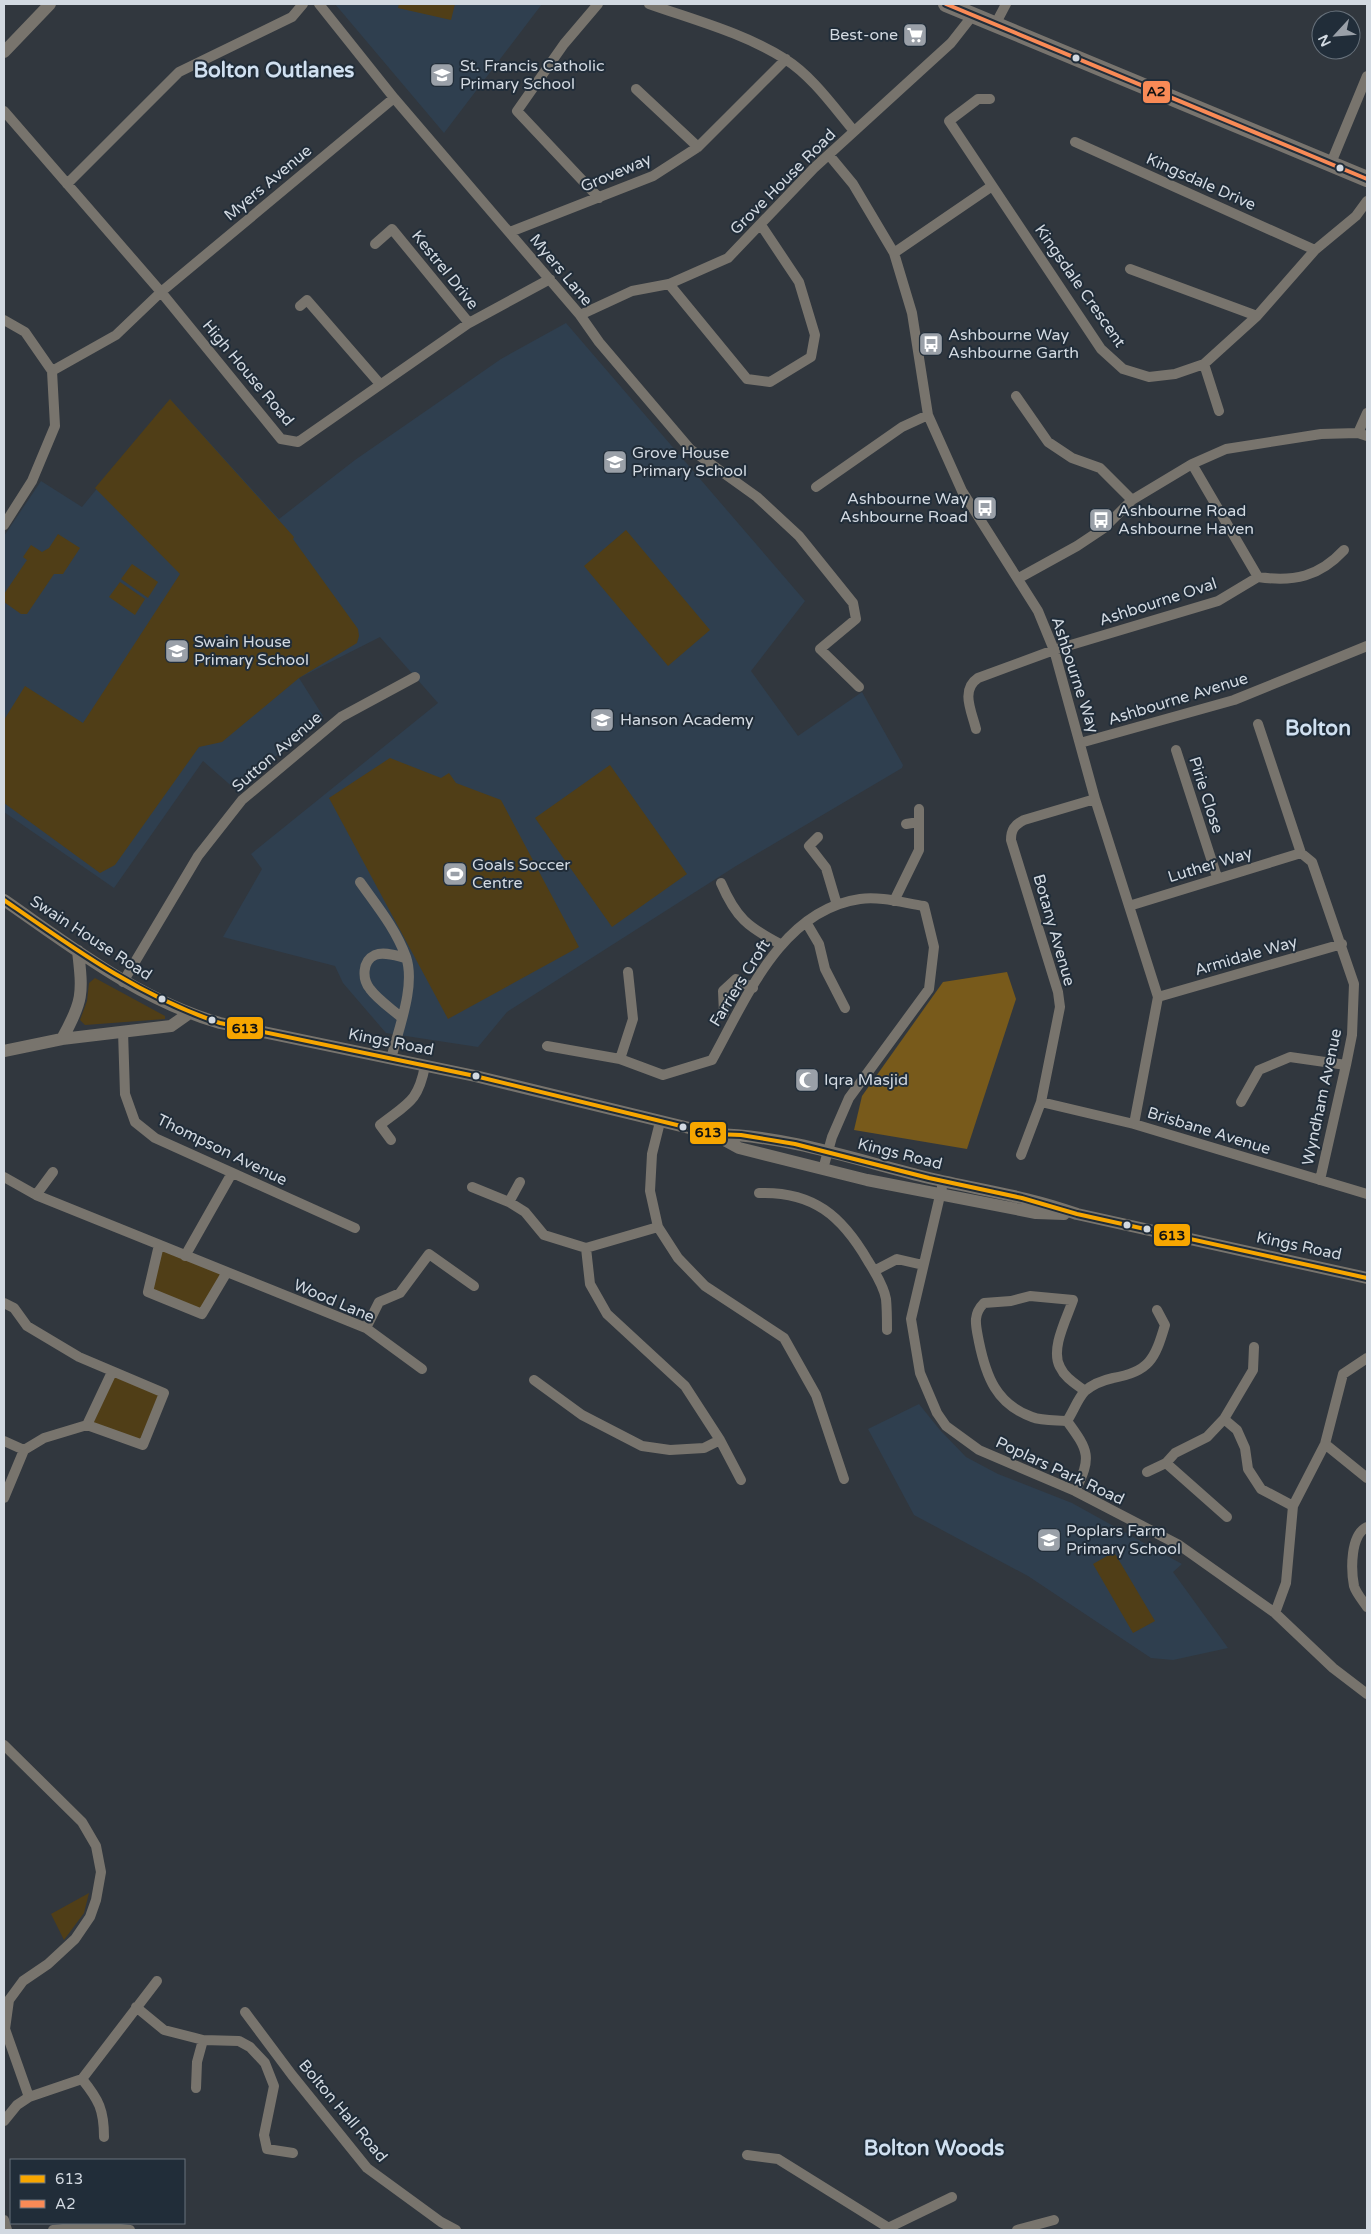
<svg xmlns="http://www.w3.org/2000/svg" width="1371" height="2234" font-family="'Varela Round',sans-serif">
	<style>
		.built { fill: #2f3f4f }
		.green { fill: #503e17 }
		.forest { fill: #785a1b }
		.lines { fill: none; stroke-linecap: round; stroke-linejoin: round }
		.minor { stroke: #78746d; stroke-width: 10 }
		.tertiary { stroke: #78746d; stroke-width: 12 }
		.primary { stroke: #78746e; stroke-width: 16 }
		.bus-1-casing { stroke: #212d39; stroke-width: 8 }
		.bus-2-casing { stroke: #212d39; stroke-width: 8 }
		.bus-1 { stroke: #f7a600; stroke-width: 4 }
		.bus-2 { stroke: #f98a56; stroke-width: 4 }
		.bus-dot { fill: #d2d9e1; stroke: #212d39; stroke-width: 2 }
		.labels { text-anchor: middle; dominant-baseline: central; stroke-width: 4; stroke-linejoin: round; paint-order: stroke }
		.poi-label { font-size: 16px; fill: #d2d9e1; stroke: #212d39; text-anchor: start }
		.street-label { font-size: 16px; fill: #d2d9e1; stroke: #212d39 }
		.district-label { font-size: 21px; font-weight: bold; fill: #d0e0f0; stroke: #212d39 }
		.line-badge { stroke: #212d39; stroke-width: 2 }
		.pale-badge-label { font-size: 14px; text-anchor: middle; font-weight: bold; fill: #111 }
	</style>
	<rect width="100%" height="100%" fill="#31373e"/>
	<path class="built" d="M 335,4 L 542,4 L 444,133 Z
		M 566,323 L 805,601 L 751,671 L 798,736 L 862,692 L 903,765 L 902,768 L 736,866 L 507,1012 L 478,1047 L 386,1033 L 343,983 L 335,966 L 223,937 L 262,869 L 251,854 L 438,703 L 380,637 L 299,678 L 323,716 L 236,790 L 203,761 L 114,888 L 4,812 L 4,536 L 41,481 L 82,507 L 170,399 L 279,519 L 355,460 L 501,359 Z
		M 919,1404 L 940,1430 L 966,1457 L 998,1474 L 1072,1503 L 1182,1564 L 1173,1572 L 1228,1648 L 1173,1660 L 1151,1658 L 1028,1576 L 914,1515 L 868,1429 Z"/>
	<path class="green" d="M 399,4 L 455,4 L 451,20 L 398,8 Z
		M 170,399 L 294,537 L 293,539 L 358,629 L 359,636 L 357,643 L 299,678 L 222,742 L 199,747 L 115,865 L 100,873 L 4,803 L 4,720 L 25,686 L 83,723 L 180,574 L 95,488 Z
		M 626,530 L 710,630 L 668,666 L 584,566 Z
		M 58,534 L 80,548 L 63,574 L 54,574 L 27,614 L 21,614 L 4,602 L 4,594 L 27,560 L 23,557 L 31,545 L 42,552 L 49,548 Z
		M 132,564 L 158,582 L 148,598 L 121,579 Z
		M 120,582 L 145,599 L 135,615 L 109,597 Z
		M 390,758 L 441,778 L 449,773 L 456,783 L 501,800 L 579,947 L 448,1019 L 329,798 Z
		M 610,765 L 687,874 L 612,927 L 535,818 Z
		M 95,978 L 165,1016 L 165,1019 L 85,1025 L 80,1020 L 87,1001 L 89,983 Z
		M 162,1250 L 221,1274 L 201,1309 L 152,1290 Z
		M 114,1377 L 159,1394 L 140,1440 L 93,1423 Z
		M 1114,1552 L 1155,1621 L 1133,1633 L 1093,1564 Z
		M 89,1893 L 84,1913 L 64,1940 L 51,1914 Z"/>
	<path class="forest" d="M 1007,972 L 1016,999 L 967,1149 L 854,1130 L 862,1096 L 943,982 Z"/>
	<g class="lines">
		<path class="minor" d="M 319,4 L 394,98 L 580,315 L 599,342 L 690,449 L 757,497 L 799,536 L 853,603 L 856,619 L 820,649 L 859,687
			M 598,4 L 564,44 L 517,111 L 599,198
			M 649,4 C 694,20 744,33 785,59 C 812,76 833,106 854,131
			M 996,23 L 1006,4
			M 636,89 L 698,147
			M 990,99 L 978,99 L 949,121 L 1101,349 L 1123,369 L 1149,377 L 1175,374 L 1204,364 L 1257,316 L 1315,250 L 1356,216 L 1367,201
			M 4,111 L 161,292 L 281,439 L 298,442 L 469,323 L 550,279
			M 1075,142 L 1315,250
			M 829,155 L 853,184 L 894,253 L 912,313 L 928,415 L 962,491 L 1038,611 L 1054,650 L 1095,799 L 1158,997 L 1134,1124
			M 1331,163 L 1367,76
			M 67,184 L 179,72 L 292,17 L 303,4
			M 510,232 L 653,176 L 698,147 L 786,59
			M 375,244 L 392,229 L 469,323
			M 894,253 L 992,186
			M 1130,269 L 1257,316
			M 669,284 L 747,379 L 770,382 L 811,357 L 815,335 L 799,282 L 761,225
			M 300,306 L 307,300 L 380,384
			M 580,315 L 632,291 L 669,284 L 728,258 L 814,168 L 951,43 L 973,15
			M 4,320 L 25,332 L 52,371 L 55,426 L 32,481 L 4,525
			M 1204,364 L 1219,411
			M 52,371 L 116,335 L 161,292 L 394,98
			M 1016,396 L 1048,442 L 1072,458 L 1100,468 L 1132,500
			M 1358,433 L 1367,413
			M 816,487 L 902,427 L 928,415
			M 1258,577 C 1294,582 1319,577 1344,550
			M 1019,578 L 1077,546 L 1104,528 L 1132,500 L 1192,464 L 1226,449 L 1321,434 L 1358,433 L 1367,436
			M 1258,724 L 1301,853
			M 976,729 C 972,712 960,690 978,678 L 1054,650 L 1218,601 L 1258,577 L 1192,464
			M 1080,743 L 1234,700 L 1367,646
			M 1176,750 L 1217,877
			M 906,824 L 919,822
			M 818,837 L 809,846 L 826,868 L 837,905
			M 1301,853 L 1312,862 L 1354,984 L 1352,1035 L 1346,1065 L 1320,1180
			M 360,882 C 377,906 396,929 406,957 C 416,986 398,1030 391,1059
			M 721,883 C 736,918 748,927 780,944
			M 894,901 L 919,850 L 919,809
			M 1129,906 L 1301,853
			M 806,922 L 819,944 L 825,969 L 845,1008
			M 123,982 L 198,856 L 242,800 L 341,717 L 415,677
			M 1158,997 L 1342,944
			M 724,1013 L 723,991 L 736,979 L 753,988
			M 402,1018 C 392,1009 378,1000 370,989 C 362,979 362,961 375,955 C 384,951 397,956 406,958
			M 123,1031 L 125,1094 L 135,1122 L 155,1138 L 355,1228
			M 547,1046 L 620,1059 L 663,1075 L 712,1060 C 746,999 781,910 860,899 C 880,896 904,903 924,906 L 934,947 L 929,989 L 849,1098 L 832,1137 L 823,1169
			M 620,1059 L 633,1019 L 628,972
			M 1041,1102 L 1134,1124 L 1367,1194
			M 1241,1102 L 1259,1070 L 1290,1057 L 1346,1065
			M 660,1122 L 652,1154 L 650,1191 L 658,1227 L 678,1258 L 705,1286 L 784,1338 L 816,1395 L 844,1479
			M 391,1140 L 380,1125 C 408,1103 418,1102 425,1066
			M 1021,1155 L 1041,1102 L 1060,1007 L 1058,992 L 1011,840 C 1011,830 1014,825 1024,820 L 1095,799
			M 4,1177 L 36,1195 L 366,1328 L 422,1369
			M 472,1187 L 509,1202 L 525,1212 L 544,1235 L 586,1248 L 658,1227
			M 942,1187 L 911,1319 L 920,1373 L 937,1413 L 946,1426 L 979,1450 L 1075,1491 L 1179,1545 L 1275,1613 L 1333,1668 L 1367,1694
			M 759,1193 C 813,1191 842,1216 868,1261 C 875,1272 884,1287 886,1299 C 887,1309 887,1320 887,1330
			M 36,1195 L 53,1172
			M 509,1202 L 520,1182
			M 159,1245 L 148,1292 L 202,1314 L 227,1272
			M 586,1248 L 590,1284 L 607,1314 L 685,1386 L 720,1440 L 741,1480
			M 185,1256 L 232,1173
			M 874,1271 L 897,1259 L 923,1265
			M 4,1303 L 14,1308 L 27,1326 L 79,1357 L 164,1393 L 143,1445 L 87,1425
			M 366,1328 L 379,1302 L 400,1293 L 429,1254 L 474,1286
			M 534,1380 L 582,1415 L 642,1446 L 670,1450 L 704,1448 L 720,1440
			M 1224,1419 L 1237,1430 L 1245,1448 L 1248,1469 L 1261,1489 L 1293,1506
			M 1067,1421 C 1057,1420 1042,1421 1032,1417 C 996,1404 986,1376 979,1342 C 976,1326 972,1315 984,1303 L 1011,1301 L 1030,1296 L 1073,1300 C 1067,1318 1050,1349 1060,1367 C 1065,1378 1076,1384 1085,1391
			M 4,1441 L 24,1450
			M 1325,1444 L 1367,1478
			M 1166,1463 L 1227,1517
			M 1147,1472 L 1166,1463 L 1175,1453 L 1207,1437 L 1224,1419 L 1253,1370 L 1254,1347
			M 1075,1491 C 1092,1457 1089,1451 1067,1421 C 1073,1412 1078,1398 1085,1391 C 1093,1384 1104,1380 1113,1378 C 1149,1372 1155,1359 1165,1325 L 1157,1310
			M 4,1498 L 24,1450 L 44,1438 L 87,1425 L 112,1372
			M 1367,1527 C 1350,1535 1351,1570 1354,1586 C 1356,1593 1363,1601 1367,1607
			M 1275,1613 L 1286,1583 L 1293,1506 L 1325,1444 L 1343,1374 L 1367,1358
			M 4,1745 L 82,1822 L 96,1846 L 101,1872 L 96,1900 L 90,1917 L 75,1939 L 48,1964 L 23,1981 L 9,2000 L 5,2029 L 29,2097 L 17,2105 L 4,2121
			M 136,2007 L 164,2030 L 203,2040 L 239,2041 L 250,2047 L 265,2063 L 274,2086 L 264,2135 L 267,2149 L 293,2153
			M 245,2012 L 292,2075 L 367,2168 L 441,2222 L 456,2230
			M 82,2079 C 99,2100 104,2110 104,2137
			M 196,2088 L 197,2062 L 203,2040
			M 29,2097 L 82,2079 L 157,1981
			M 747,2155 L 778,2159 L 892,2230
			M 4,2220 L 7,2230
			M 888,2228 L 952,2197
			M 53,2230 L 93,2226 L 130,2230
			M 1017,2230 L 1054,2220"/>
		<path class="tertiary" d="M 4,52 L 50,4
			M 4,900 C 72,947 139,1000 220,1023 L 475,1076 L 714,1134 C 785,1135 860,1161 929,1178 C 980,1190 1027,1196 1077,1214 L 1367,1278
			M 62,1039 C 83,1001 83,994 78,951
			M 4,1051 L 62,1039 L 171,1026 L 188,1014
			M 717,1136 L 739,1148 L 867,1180 L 1036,1213 L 1064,1214"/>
		<path class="primary" d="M 946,4 L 1367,179"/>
		<defs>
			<path id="bus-1" d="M 4,900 C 73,948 139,996 220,1023 L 475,1076 L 714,1134 L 741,1135 L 795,1144 L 929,1178 L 1022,1198 L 1077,1214 L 1367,1278"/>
			<path id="bus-2" d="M 946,4 L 1367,179"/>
		</defs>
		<use href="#bus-1" class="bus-1-casing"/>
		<use href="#bus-2" class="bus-2-casing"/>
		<use href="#bus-1" class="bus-1"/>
		<use href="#bus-2" class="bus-2"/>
	</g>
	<defs>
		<symbol id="supermarket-square" viewBox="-11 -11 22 22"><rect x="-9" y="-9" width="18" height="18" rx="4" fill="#9aa0a8" stroke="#212d39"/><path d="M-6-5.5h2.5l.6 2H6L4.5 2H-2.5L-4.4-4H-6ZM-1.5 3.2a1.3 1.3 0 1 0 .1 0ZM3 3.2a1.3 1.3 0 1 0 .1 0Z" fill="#fff"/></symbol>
		<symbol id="school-square" viewBox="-11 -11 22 22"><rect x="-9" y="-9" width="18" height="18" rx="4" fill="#9aa0a8" stroke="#212d39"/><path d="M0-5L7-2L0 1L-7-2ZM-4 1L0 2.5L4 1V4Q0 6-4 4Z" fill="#fff"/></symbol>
		<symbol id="bus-square" viewBox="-11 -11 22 22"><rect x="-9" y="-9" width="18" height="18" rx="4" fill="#9aa0a8" stroke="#212d39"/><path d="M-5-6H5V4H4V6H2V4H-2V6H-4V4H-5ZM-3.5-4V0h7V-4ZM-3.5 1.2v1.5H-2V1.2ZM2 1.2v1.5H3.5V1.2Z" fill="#fff"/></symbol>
		<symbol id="stadium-square" viewBox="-11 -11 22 22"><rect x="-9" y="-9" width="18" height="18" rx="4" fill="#9aa0a8" stroke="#212d39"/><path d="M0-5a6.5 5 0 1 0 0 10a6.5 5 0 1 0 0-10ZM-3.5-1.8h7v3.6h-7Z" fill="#fff"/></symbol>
		<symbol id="mosque-square" viewBox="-11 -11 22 22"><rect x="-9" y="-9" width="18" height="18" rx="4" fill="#9aa0a8" stroke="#212d39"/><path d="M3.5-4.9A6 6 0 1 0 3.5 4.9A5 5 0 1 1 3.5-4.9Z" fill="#fff"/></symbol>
	</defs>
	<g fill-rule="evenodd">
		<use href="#supermarket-square" x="901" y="21" width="28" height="28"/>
		<use href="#school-square" x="428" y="61" width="28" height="28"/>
		<use href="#bus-square" x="917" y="330" width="28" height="28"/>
		<use href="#school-square" x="601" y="448" width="28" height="28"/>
		<use href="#bus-square" x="971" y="494" width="28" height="28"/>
		<use href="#bus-square" x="1087" y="506" width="28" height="28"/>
		<use href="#school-square" x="163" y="637" width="28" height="28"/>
		<use href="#school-square" x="588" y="706" width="28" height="28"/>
		<use href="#stadium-square" x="441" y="860" width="28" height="28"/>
		<use href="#mosque-square" x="793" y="1066" width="28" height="28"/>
		<use href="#school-square" x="1035" y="1526" width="28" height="28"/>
	</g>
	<g class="bus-dot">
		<circle cx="1076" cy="58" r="4.5"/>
		<circle cx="1340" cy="168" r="4.5"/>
		<circle cx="162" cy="999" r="4.5"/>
		<circle cx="212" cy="1020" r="4.5"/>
		<circle cx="476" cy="1076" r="4.5"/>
		<circle cx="683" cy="1127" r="4.5"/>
		<circle cx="1127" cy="1225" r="4.5"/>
		<circle cx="1147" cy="1229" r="4.5"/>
	</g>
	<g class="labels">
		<g class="poi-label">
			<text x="898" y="35" text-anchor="end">Best-one</text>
			<text x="460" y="66">St. Francis Catholic<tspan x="460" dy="18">Primary School</tspan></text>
			<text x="948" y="335">Ashbourne Way<tspan x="948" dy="18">Ashbourne Garth</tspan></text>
			<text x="632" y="453">Grove House<tspan x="632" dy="18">Primary School</tspan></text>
			<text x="968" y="499" text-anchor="end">Ashbourne Way<tspan x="968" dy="18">Ashbourne Road</tspan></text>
			<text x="1118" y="511">Ashbourne Road<tspan x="1118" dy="18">Ashbourne Haven</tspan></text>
			<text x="194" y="642">Swain House<tspan x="194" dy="18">Primary School</tspan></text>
			<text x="620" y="720">Hanson Academy</text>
			<text x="472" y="865">Goals Soccer<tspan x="472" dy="18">Centre</tspan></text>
			<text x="824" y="1080">Iqra Masjid</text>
			<text x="1066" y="1531">Poplars Farm<tspan x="1066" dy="18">Primary School</tspan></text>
		</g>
		<g class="street-label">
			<text transform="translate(616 173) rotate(-23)">Groveway</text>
			<text transform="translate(783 182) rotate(-45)">Grove House Road</text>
			<text transform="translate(1201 182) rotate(24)">Kingsdale Drive</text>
			<text transform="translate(268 183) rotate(-40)">Myers Avenue</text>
			<text transform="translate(445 270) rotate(51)">Kestrel Drive</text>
			<text transform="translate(561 270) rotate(50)">Myers Lane</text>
			<text transform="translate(1080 286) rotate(55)">Kingsdale Crescent</text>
			<text transform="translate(248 373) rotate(50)">High House Road</text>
			<text transform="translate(1158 602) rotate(-18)">Ashbourne Oval</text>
			<text transform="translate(1075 675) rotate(72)">Ashbourne Way</text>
			<text transform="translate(1178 699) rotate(-17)">Ashbourne Avenue</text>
			<text transform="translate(277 752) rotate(-41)">Sutton Avenue</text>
			<text transform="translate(1206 795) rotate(72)">Pirie Close</text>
			<text transform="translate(1210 865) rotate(-17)">Luther Way</text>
			<text transform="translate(1054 930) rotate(74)">Botany Avenue</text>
			<text transform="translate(91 938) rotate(33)">Swain House Road</text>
			<text transform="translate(1246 956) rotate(-16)">Armidale Way</text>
			<text transform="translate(740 983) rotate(-58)">Farriers Croft</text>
			<text transform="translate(391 1042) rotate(11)">Kings Road</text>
			<text transform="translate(1322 1097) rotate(-78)">Wyndham Avenue</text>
			<text transform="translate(1209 1131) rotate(17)">Brisbane Avenue</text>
			<text transform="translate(222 1150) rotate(26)">Thompson Avenue</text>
			<text transform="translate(900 1154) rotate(14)">Kings Road</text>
			<text transform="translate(1299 1246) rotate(12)">Kings Road</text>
			<text transform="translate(334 1301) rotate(23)">Wood Lane</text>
			<text transform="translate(1060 1471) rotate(25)">Poplars Park Road</text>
			<text transform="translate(343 2111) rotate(50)">Bolton Hall Road</text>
		</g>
		<g class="district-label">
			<text x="274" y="70">Bolton Outlanes</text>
			<text x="1318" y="728">Bolton</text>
			<text x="934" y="2148">Bolton Woods</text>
		</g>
	</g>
	<g class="line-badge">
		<rect x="1142" y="80" width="29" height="24" rx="5" fill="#f98a56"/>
		<rect x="226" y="1016" width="38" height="24" rx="5" fill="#f7a600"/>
		<rect x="689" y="1121" width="38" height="24" rx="5" fill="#f7a600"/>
		<rect x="1153" y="1223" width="38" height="24" rx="5" fill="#f7a600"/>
	</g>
	<g class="pale-badge-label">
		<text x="1156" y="96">A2</text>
		<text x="245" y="1033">613</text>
		<text x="708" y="1137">613</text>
		<text x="1172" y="1240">613</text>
	</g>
	<rect width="1371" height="2234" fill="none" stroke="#d2d9e1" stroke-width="10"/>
	<rect x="10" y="2159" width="175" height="65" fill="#212d39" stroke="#68727c"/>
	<rect x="20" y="2175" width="25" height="8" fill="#f7a600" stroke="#68727c"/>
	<text x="55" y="2184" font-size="15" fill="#d2d9e1">613</text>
	<rect x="20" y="2200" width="25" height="8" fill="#f98a56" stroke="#68727c"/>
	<text x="55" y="2209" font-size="15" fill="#d2d9e1">A2</text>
	<g transform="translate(1336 35) rotate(244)"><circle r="24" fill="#212d39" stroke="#68727c"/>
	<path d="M0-4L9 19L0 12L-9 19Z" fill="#9aa0a8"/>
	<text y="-8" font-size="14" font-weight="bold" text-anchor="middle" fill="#d2d9e1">N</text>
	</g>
</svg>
